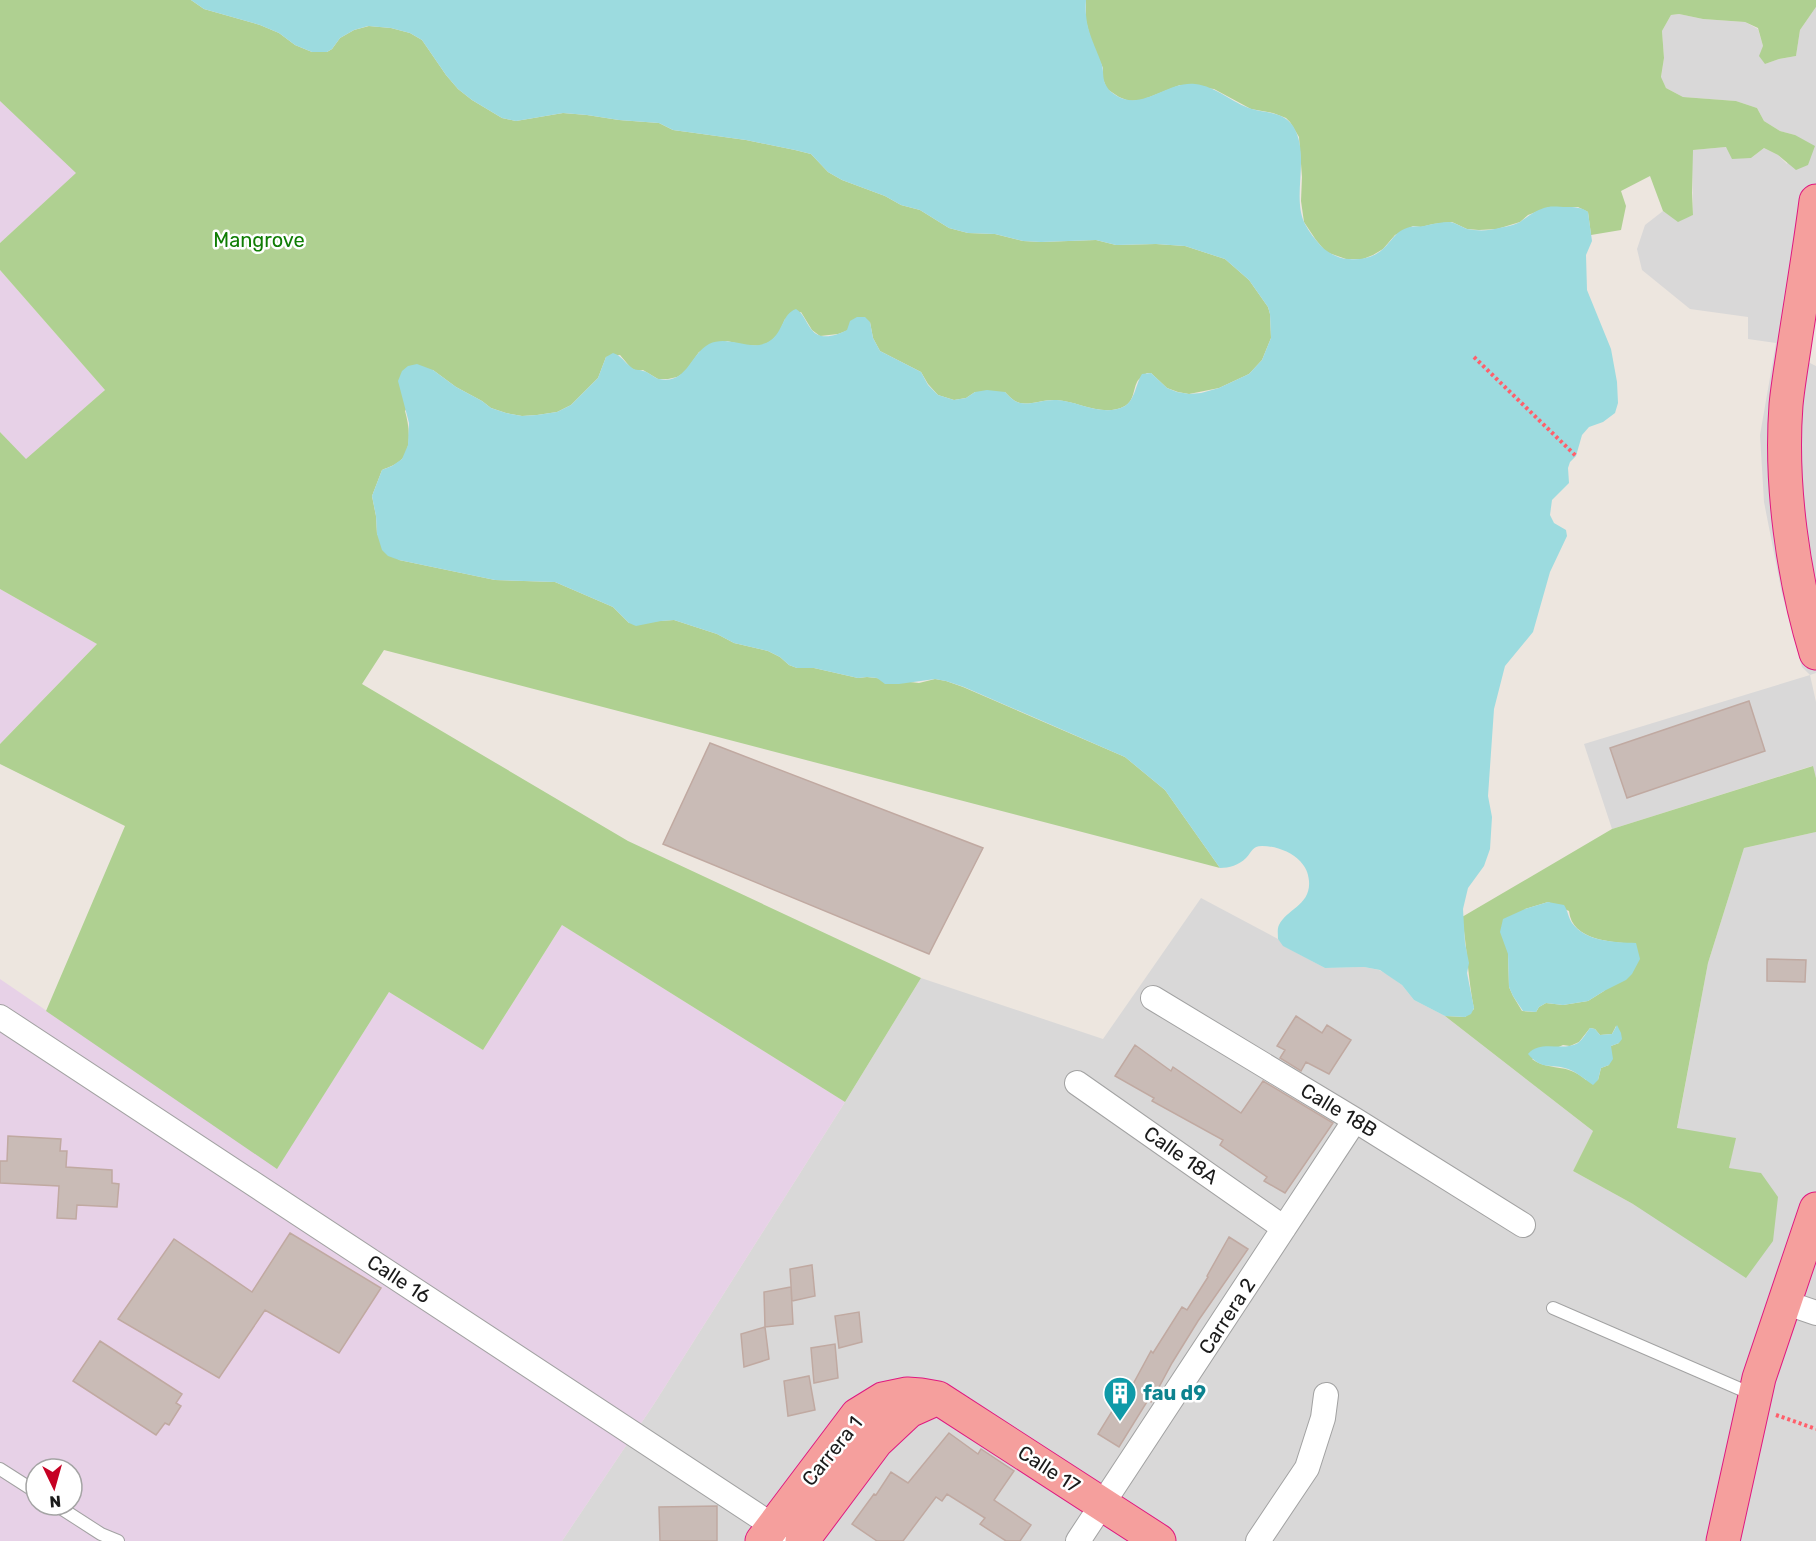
<svg xmlns="http://www.w3.org/2000/svg" width="1816" height="1541" font-family="Rubik,sans-serif">
	<style>
		.residential { fill: #d9d8d8 }
		.industrial { fill: #e7d1e7; fill-rule: evenodd }
		.forest { fill: #afd091; fill-rule: evenodd }
		.water { fill: #9cdbdf }
		.building { fill: #c9bbb6; stroke: #c0a9a1; stroke-width: 1.5 }
		.lines { fill: none; stroke-linecap: round; stroke-linejoin: round }
		.service-casing { stroke: #a2a2a2; stroke-width: 14 }
		.minor-casing { stroke: #a2a2a2; stroke-width: 26 }
		.trunk-casing { stroke: #df1980; stroke-width: 35 }
		.path { stroke: #ff5f6b; stroke-width: 4; stroke-dasharray: 3 3; stroke-linecap: butt }
		.service { stroke: #fff; stroke-width: 12 }
		.minor { stroke: #fff; stroke-width: 24 }
		.trunk { stroke: #f59f9d; stroke-width: 33 }
		.labels { text-anchor: middle; dominant-baseline: central; stroke-width: 5; stroke-linejoin: round; paint-order: stroke }
		.park-label { font-size: 20px; fill: #107d04; stroke: #fff }
		.street-label { font-size: 20px; fill: #1b1b1b; stroke: #fff }
		.culture-label { font-size: 20px; font-weight: bold; fill: #0d838f; stroke: #fff; text-anchor: start }
	</style>
	<rect width="100%" height="100%" fill="#ede6df"/>
	<path class="residential" d="M 1816,7 L 1816,310 L 1806,361 L 1816,366 L 1816,673 L 1810,675 L 1816,702 L 1816,778 L 1812,766 L 1612,829 L 1584,744 L 1810,675 L 1802,667 L 1782,594 L 1764,502 L 1760,435 L 1776,343 L 1748,339 L 1748,317 L 1690,309 L 1642,270 L 1637,249 L 1645,225 L 1663,211 L 1678,221 L 1693,215 L 1692,150 L 1727,147 L 1751,158 L 1764,148 L 1778,155 L 1787,164 L 1795,135 L 1780,131 L 1764,121 L 1757,108 L 1736,101 L 1683,97 L 1666,88 L 1661,78 L 1664,58 L 1662,31 L 1671,15 L 1679,14 L 1703,19 L 1745,22 L 1758,29 L 1763,46 L 1765,64 L 1779,59 L 1796,56 L 1800,30 Z
		M 1816,832 L 1816,1541 L 562,1541 L 654,1404 L 845,1102 L 921,978 L 1103,1039 L 1201,898 L 1278,939 L 1284,946 L 1325,968 L 1364,967 L 1379,970 L 1387,974 L 1402,985 L 1414,1000 L 1445,1016 L 1593,1131 L 1573,1171 L 1633,1204 L 1729,1168 L 1735,1138 L 1677,1129 L 1708,963 L 1744,848 Z"/>
	<path class="industrial" d="M 0,101 L 77,173 L 0,243 Z
		M 0,270 L 105,390 L 26,460 L 0,432 Z
		M 0,589 L 97,644 L 0,744 Z
		M 562,925 L 845,1102 L 654,1404 L 562,1541 L 0,1541 L 0,979 L 277,1168 L 389,992 L 483,1050 ZM 36,1469 L 72,1469 L 72,1505 L 36,1505 Z"/>
	<path class="forest" d="M 0,0 L 191,0 L 204,9 L 260,25 L 279,33 L 295,45 L 312,52 L 327,52 L 332,49 L 340,38 L 354,30 L 369,26 L 391,28 L 410,33 L 422,40 L 446,75 L 458,89 L 472,100 L 502,118 L 516,121 L 563,113 L 587,115 L 619,120 L 659,123 L 673,130 L 746,140 L 795,150 L 811,154 L 828,172 L 842,180 L 885,196 L 901,205 L 920,210 L 949,228 L 968,233 L 995,234 L 1023,241 L 1041,242 L 1096,240 L 1116,245 L 1156,244 L 1185,246 L 1225,259 L 1249,280 L 1268,307 L 1270,314 L 1271,338 L 1262,360 L 1249,374 L 1219,388 L 1189,394 L 1178,392 L 1167,388 L 1151,373 L 1147,373 C 1144,375 1139,378 1137,382 C 1133,390 1134,401 1125,406 C 1103,418 1078,401 1056,400 C 1045,399 1031,405 1020,403 C 1013,401 1010,397 1005,392 L 975,392 L 966,398 L 954,400 L 938,395 L 928,384 L 921,372 L 880,351 L 873,338 L 870,322 L 838,334 L 820,336 L 812,330 L 801,312 L 785,319 L 779,333 L 771,341 L 762,346 L 744,345 L 727,341 L 699,352 L 685,372 L 677,377 L 668,379 L 658,379 L 643,370 L 637,371 L 631,368 L 620,355 L 606,357 L 598,378 L 571,405 L 557,412 L 537,415 L 522,416 L 506,413 L 491,408 L 482,401 L 456,387 L 433,370 L 405,411 C 409,425 412,445 403,458 C 398,464 389,467 382,470 L 372,496 L 376,516 L 377,534 L 399,560 L 495,580 L 555,582 L 613,607 L 629,623 L 674,620 L 717,634 L 734,643 L 768,651 L 780,657 L 789,665 L 797,668 L 814,668 L 858,678 L 867,677 L 919,683 L 935,679 L 946,681 L 963,687 L 1125,757 L 1165,790 L 1220,868 L 384,650 L 362,684 L 628,841 L 921,978 L 845,1102 L 562,925 L 483,1050 L 389,992 L 277,1169 L 46,1011 L 125,826 L 0,764 L 0,744 L 97,644 L 0,589 L 0,432 L 26,459 L 105,390 L 0,270 L 0,243 L 76,173 L 0,101 Z
		M 1086,0 L 1816,0 L 1816,7 L 1800,30 L 1796,56 L 1779,59 L 1765,64 L 1759,56 L 1763,46 L 1758,28 L 1745,22 L 1703,19 L 1679,14 L 1671,15 L 1662,31 L 1664,58 L 1661,77 L 1666,88 L 1683,97 L 1736,101 L 1757,108 L 1764,121 L 1780,131 L 1795,135 L 1815,146 L 1808,165 L 1796,170 L 1778,155 L 1764,148 L 1751,158 L 1732,159 L 1726,147 L 1693,150 L 1692,193 L 1693,215 L 1678,222 L 1663,211 L 1650,176 L 1621,191 L 1626,206 L 1621,230 L 1591,235 L 1588,212 L 1578,207 L 1549,207 L 1528,215 L 1520,222 L 1497,229 L 1479,230 L 1467,229 L 1452,222 L 1433,224 L 1421,227 L 1413,226 L 1395,235 L 1383,249 L 1373,255 L 1363,259 L 1346,259 L 1326,252 L 1316,240 L 1304,222 L 1301,201 L 1302,177 L 1299,137 L 1290,122 L 1286,118 L 1273,113 L 1251,109 L 1214,89 L 1180,85 L 1142,100 L 1129,101 L 1119,97 L 1107,89 L 1103,79 L 1103,68 L 1092,44 L 1086,21 Z
		M 1813,766 L 1816,778 L 1816,832 L 1744,848 L 1708,963 L 1677,1128 L 1736,1138 L 1729,1168 L 1761,1173 L 1778,1197 L 1773,1241 L 1746,1278 L 1633,1204 L 1573,1171 L 1593,1131 L 1445,1016 L 1465,1017 L 1474,1009 C 1468,978 1467,948 1462,917 L 1612,829 ZM 1548,902 L 1569,911 C 1572,941 1612,942 1636,944 L 1604,991 L 1588,1001 L 1563,1005 L 1546,1003 L 1539,1007 L 1536,1012 L 1522,1011 L 1513,996 L 1509,987 L 1508,954 L 1525,909 ZM 1616,1026 L 1619,1043 L 1611,1046 L 1609,1065 L 1601,1068 L 1598,1080 L 1586,1080 C 1566,1062 1550,1072 1532,1059 L 1563,1045 L 1570,1046 L 1579,1042 L 1590,1028 L 1595,1029 L 1600,1035 L 1612,1034 Z"/>
	<path class="water" d="M 191,0 L 1086,0 C 1084,28 1093,40 1102,65 C 1104,73 1102,80 1107,87 C 1109,91 1113,93 1117,96 C 1143,111 1167,81 1195,84 C 1216,86 1232,103 1252,109 C 1266,113 1284,112 1293,126 C 1311,155 1291,196 1305,224 C 1309,232 1315,239 1321,246 C 1328,253 1339,259 1349,259 C 1361,260 1373,258 1383,249 C 1393,240 1395,231 1410,227 C 1415,226 1419,227 1424,226 C 1432,224 1442,222 1450,222 C 1456,223 1462,227 1467,229 C 1477,231 1489,231 1499,228 C 1505,227 1515,225 1520,222 C 1529,216 1537,209 1548,207 C 1553,206 1561,207 1566,207 C 1574,207 1581,207 1588,212 L 1592,241 L 1586,255 L 1587,290 L 1611,349 L 1617,382 L 1618,403 L 1615,413 L 1603,422 L 1589,427 L 1582,435 L 1576,456 L 1570,462 L 1568,468 L 1569,483 L 1552,500 L 1550,515 L 1554,523 L 1566,530 L 1567,536 L 1550,572 L 1533,632 L 1505,666 L 1494,709 L 1488,796 L 1492,817 L 1490,849 L 1484,866 L 1468,888 L 1463,909 L 1465,943 L 1469,963 L 1467,973 L 1474,1008 L 1471,1014 L 1465,1017 L 1445,1016 L 1414,1000 L 1402,985 L 1380,970 L 1364,967 L 1325,968 L 1283,946 L 1278,939 C 1278,934 1277,929 1279,925 C 1287,909 1311,905 1309,881 C 1308,872 1306,868 1300,861 C 1291,852 1276,846 1262,846 C 1252,846 1252,852 1246,858 C 1239,865 1229,868 1220,868 L 1165,790 L 1125,757 L 964,687 L 946,681 L 935,679 L 899,684 L 885,684 L 877,678 L 867,677 L 858,678 L 814,668 L 797,668 L 789,665 L 780,657 L 768,651 L 734,643 L 717,634 L 674,620 L 661,621 L 636,626 L 629,623 L 613,607 L 555,582 L 495,580 L 399,560 L 388,556 L 382,550 L 377,534 L 376,516 L 372,496 L 382,470 L 392,466 L 402,459 L 408,445 L 409,423 L 398,381 L 402,371 L 408,366 L 417,364 L 433,370 L 456,387 L 482,401 L 491,408 L 506,413 L 522,416 L 537,415 L 557,412 L 571,405 L 598,378 L 606,357 L 613,353 C 622,356 624,362 631,367 C 635,371 638,369 643,371 C 649,372 654,378 659,379 C 687,385 690,354 709,344 C 730,334 752,354 771,340 C 783,332 782,314 796,309 C 804,314 805,321 811,329 C 820,341 835,336 847,330 L 850,321 L 857,317 L 865,317 L 870,322 L 873,338 L 880,351 L 921,372 L 928,385 L 938,395 L 954,400 L 966,398 L 975,392 L 987,390 L 1005,392 C 1010,397 1013,401 1020,403 C 1031,405 1045,399 1057,400 C 1078,401 1103,418 1125,406 C 1135,400 1136,383 1142,374 L 1151,373 L 1167,388 L 1177,392 L 1189,394 L 1201,393 L 1219,388 L 1249,374 L 1262,360 L 1271,338 L 1270,314 L 1268,307 L 1249,280 L 1225,259 L 1185,246 L 1156,244 L 1116,245 L 1096,240 L 1041,242 L 1023,241 L 995,234 L 968,233 L 949,228 L 920,210 L 901,205 L 885,196 L 842,180 L 828,172 L 811,154 L 795,150 L 746,140 L 673,130 L 659,123 L 619,120 L 587,115 L 563,113 L 516,121 L 502,118 L 472,100 L 458,89 L 446,75 L 422,40 L 410,33 L 391,28 L 368,26 L 354,30 L 340,38 L 332,49 L 327,52 L 312,52 L 295,45 L 279,33 L 260,25 L 204,9 Z
		M 1548,902 L 1564,905 C 1568,911 1568,917 1572,923 C 1586,942 1614,942 1636,943 L 1640,959 L 1632,974 L 1626,980 L 1604,991 L 1588,1001 L 1563,1005 L 1546,1003 L 1539,1007 L 1536,1012 L 1523,1011 L 1513,996 L 1509,987 L 1508,954 L 1500,932 L 1503,919 L 1525,909 Z
		M 1617,1025 L 1621,1033 L 1622,1039 L 1619,1043 L 1611,1046 L 1613,1059 L 1609,1065 L 1601,1068 L 1598,1080 L 1593,1085 C 1584,1079 1578,1073 1568,1069 C 1550,1063 1543,1071 1528,1054 C 1540,1039 1563,1052 1578,1043 C 1583,1039 1586,1033 1590,1028 L 1595,1029 L 1600,1035 L 1612,1034 Z"/>
	<path class="building" d="M 1749,701 L 1765,751 L 1627,798 L 1610,748 Z
		M 710,743 L 983,848 L 929,954 L 663,844 Z
		M 1767,959 L 1806,960 L 1805,982 L 1767,981 Z
		M 1296,1016 L 1322,1033 L 1327,1025 L 1351,1040 L 1329,1074 L 1306,1062 L 1301,1071 L 1280,1058 L 1285,1050 L 1277,1046 Z
		M 1135,1045 L 1171,1071 L 1173,1067 L 1241,1113 L 1263,1081 L 1333,1123 L 1285,1193 L 1264,1181 L 1267,1177 L 1220,1145 L 1223,1140 L 1152,1101 L 1154,1098 L 1115,1076 Z
		M 8,1136 L 61,1139 L 60,1151 L 67,1151 L 66,1167 L 112,1170 L 112,1183 L 119,1184 L 117,1207 L 77,1205 L 76,1219 L 57,1218 L 59,1186 L 0,1183 L 0,1161 L 7,1161 Z
		M 290,1233 L 381,1288 L 339,1353 L 265,1310 L 219,1378 L 118,1319 L 174,1239 L 252,1292 Z
		M 1229,1237 L 1248,1249 L 1198,1321 L 1172,1363 L 1151,1402 L 1148,1400 L 1119,1447 L 1098,1434 L 1122,1395 L 1126,1397 L 1151,1351 L 1153,1353 L 1182,1307 L 1187,1310 L 1208,1277 L 1207,1276 Z
		M 812,1265 L 815,1296 L 792,1301 L 790,1269 Z
		M 791,1287 L 793,1324 L 765,1327 L 764,1292 Z
		M 859,1312 L 862,1342 L 839,1348 L 835,1316 Z
		M 765,1327 L 769,1359 L 744,1367 L 741,1334 Z
		M 100,1341 L 182,1394 L 176,1403 L 181,1406 L 169,1425 L 165,1423 L 156,1435 L 73,1381 Z
		M 835,1344 L 838,1378 L 814,1383 L 811,1348 Z
		M 809,1376 L 815,1410 L 788,1416 L 784,1381 Z
		M 949,1433 L 978,1454 L 981,1449 L 1014,1471 L 994,1500 L 1031,1525 L 1020,1541 L 1006,1541 L 980,1524 L 985,1518 L 947,1494 L 942,1501 L 936,1497 L 903,1541 L 877,1541 L 852,1524 L 874,1494 L 876,1495 L 891,1472 L 908,1483 Z
		M 717,1506 L 717,1541 L 660,1541 L 659,1507 Z"/>
	<g class="lines">
		<defs>
			<path id="service" d="M 1553,1308 L 1754,1395
				M 0,1469 L 36,1492
				M 56,1505 L 101,1534 L 118,1541"/>
			<path id="minor" d="M 1153,998 L 1355,1120 L 1523,1225
				M 0,1017 L 787,1535
				M 1077,1083 L 1284,1228
				M 1784,1302 L 1816,1313
				M 1078,1541 L 1355,1120
				M 1258,1541 L 1307,1468 L 1323,1418 L 1326,1395"/>
			<path id="trunk" d="M 1816,201 C 1810,248 1802,295 1795,341 C 1792,362 1788,384 1786,405 C 1780,484 1793,577 1816,653
				M 762,1541 L 857,1415 L 883,1399 L 907,1394 L 921,1395 L 938,1398 L 1159,1541
				M 802,1541 L 876,1442 L 909,1411 L 938,1398
				M 1723,1541 L 1759,1378 L 1816,1209"/>
		</defs>
		<use href="#service" class="service-casing"/>
		<use href="#minor" class="minor-casing"/>
		<use href="#trunk" class="trunk-casing"/>
		<path class="path" d="M 1474,357 L 1576,456
			M 1776,1415 L 1816,1429"/>
		<use href="#service" class="service"/>
		<use href="#minor" class="minor"/>
		<use href="#trunk" class="trunk"/>
	</g>
	<defs>
		<symbol id="building-pin" viewBox="-11 -11 22 30"><path d="M0 17L-7.5 6A9.5 9.5 0 1 1 7.5 6Z" fill="#0f9aa8" stroke="#fff"/><path d="M-4-6H4V6H1V3H-1V6H-4ZM-2.5-4.3h1.7v1.8h-1.7ZM.8-4.3h1.7v1.8H.8ZM-2.5-1h1.7V.8h-1.7ZM.8-1h1.7V.8H.8Z" fill="#fff"/></symbol>
	</defs>
	<g fill-rule="evenodd">
		<use href="#building-pin" x="1101" y="1374" width="38" height="52"/>
	</g>
	<g class="labels">
		<g class="park-label">
			<text x="259" y="240">Mangrove</text>
		</g>
		<g class="street-label">
			<text transform="translate(1339 1110) rotate(31)">Calle 18B</text>
			<text transform="translate(1181 1155) rotate(35)">Calle 18A</text>
			<text transform="translate(399 1279) rotate(33)">Calle 16</text>
			<text transform="translate(1227 1316) rotate(-57)">Carrera 2</text>
			<text transform="translate(832 1451) rotate(-51)">Carrera 1</text>
			<text transform="translate(1049 1469) rotate(33)">Calle 17</text>
		</g>
		<g class="culture-label">
			<text x="1143" y="1393">fau d9</text>
		</g>
	</g>
	<g transform="translate(54 1487) rotate(175)"><circle r="28" fill="#ffffff" stroke="#a4a4a4" stroke-width="1.5"/>
	<path d="M0-4.5L10 22L0 15L-10 22Z" fill="#c60023"/>
	<text y="-9" font-size="16" font-weight="bold" text-anchor="middle" fill="#1b1b1b">N</text>
	</g>
</svg>
